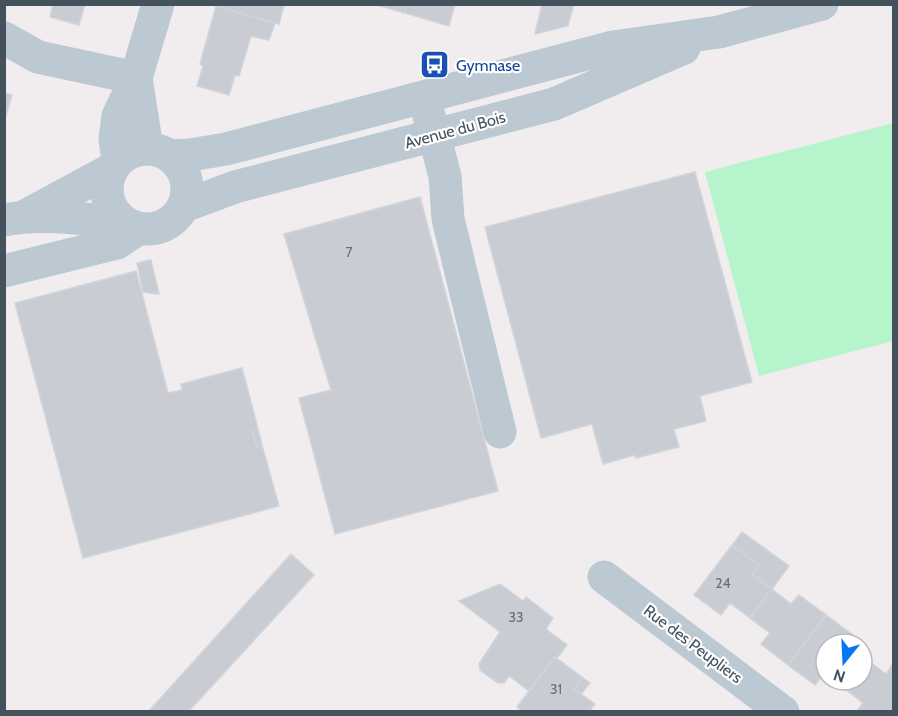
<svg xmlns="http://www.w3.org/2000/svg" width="898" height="716" font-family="Cabin,sans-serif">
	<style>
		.green { fill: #b6f4cb }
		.building { fill: #c9cdd3; stroke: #d1d4da; stroke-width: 1.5 }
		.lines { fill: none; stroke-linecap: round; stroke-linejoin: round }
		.minor { stroke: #bcc9d2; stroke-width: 33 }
		.labels { text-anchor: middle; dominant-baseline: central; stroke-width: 4.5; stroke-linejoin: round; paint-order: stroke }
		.number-label { font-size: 14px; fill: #65717a }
		.transit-label { font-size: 16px; fill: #164399; stroke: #fff; text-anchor: start }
		.street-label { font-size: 16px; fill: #44525d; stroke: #fff }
	</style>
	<rect width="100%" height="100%" fill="#f1edee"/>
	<path class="green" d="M 893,123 L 893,341 L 759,376 L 705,172 Z"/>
	<path class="building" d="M 53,4 L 85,4 L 79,25 L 50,17 Z
		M 217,4 L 282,4 L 284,5 L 279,24 L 216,6 Z
		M 374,4 L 407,4 L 405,13 Z
		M 407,4 L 455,4 L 449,26 L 405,13 Z
		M 542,4 L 574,4 L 568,26 L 535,34 Z
		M 216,6 L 275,23 L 269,40 L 251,36 L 239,76 L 235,75 L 229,95 L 197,86 L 203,66 L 200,64 Z
		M 4,93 L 12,95 L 4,122 Z
		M 695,172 L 752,382 L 700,396 L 706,421 L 674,429 L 679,447 L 636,458 L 635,455 L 603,464 L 592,424 L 541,438 L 485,227 Z
		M 420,197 L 498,491 L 335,534 L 299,398 L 331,390 L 284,234 Z
		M 151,260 L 159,294 L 143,292 L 137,263 Z
		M 136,271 L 168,393 L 182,390 L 181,384 L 242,368 L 258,429 L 252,431 L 257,447 L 262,445 L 279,506 L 83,558 L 15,303 Z
		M 258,429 L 262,445 L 257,447 L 252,431 Z
		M 742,532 L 789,566 L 772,589 L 752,574 L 759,565 L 732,545 Z
		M 732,545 L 759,565 L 752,574 L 772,589 L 750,618 L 730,603 L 721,615 L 694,595 Z
		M 291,554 L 314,575 L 188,712 L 148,712 Z
		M 500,584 L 523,601 L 526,597 L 553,618 L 546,629 L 567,645 L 557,658 L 555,657 L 529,691 L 509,676 L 504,683 L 498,683 L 480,670 L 479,664 L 500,632 L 459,601 Z
		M 772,589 L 791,604 L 799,595 L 826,615 L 788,665 L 761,644 L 770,633 L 750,618 Z
		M 826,615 L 853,635 L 846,644 L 826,644 L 826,675 L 824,674 L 815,685 L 788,665 Z
		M 555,657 L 583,678 L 574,689 L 595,704 L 589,712 L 523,712 L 517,707 Z
		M 866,659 L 886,674 L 892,665 L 894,666 L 894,712 L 856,712 L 863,703 L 844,688 L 850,680 L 862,680 L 862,664 Z
		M 583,678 L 590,683 L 581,694 L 574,689 Z"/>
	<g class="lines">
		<path class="minor" d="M 4,38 L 38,57 L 136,78
			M 136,78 L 147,148
			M 429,116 L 445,176 L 448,219 L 500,432
			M107 189a40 40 0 1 1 80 0a40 40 0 1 1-80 0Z
			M 171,156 L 190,155 L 226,149 L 613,47 L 719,32 L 822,4
			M 118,161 L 115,139 L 118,116 L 136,78 L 158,4
			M 184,206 L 235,187 L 554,104 L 684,48
			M 25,216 L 112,169
			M 4,220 C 44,212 89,219 128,225
			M 4,271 L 117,243 L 139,228
			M 604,577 L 783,712"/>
	</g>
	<defs>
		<symbol id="bus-square" viewBox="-11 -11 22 22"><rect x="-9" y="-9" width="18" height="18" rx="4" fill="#1a4fb4" stroke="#fff"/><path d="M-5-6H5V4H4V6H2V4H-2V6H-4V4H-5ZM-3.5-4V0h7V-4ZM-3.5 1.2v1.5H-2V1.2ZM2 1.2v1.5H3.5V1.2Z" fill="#fff"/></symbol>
	</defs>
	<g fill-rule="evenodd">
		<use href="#bus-square" x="418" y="48" width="33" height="33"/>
	</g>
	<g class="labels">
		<g class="number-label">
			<text x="349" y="252">7</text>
			<text x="723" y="583">24</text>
			<text x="516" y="617">33</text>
			<text x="556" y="689">31</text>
		</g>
		<g class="transit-label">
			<text x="456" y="65">Gymnase</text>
		</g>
		<g class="street-label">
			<text transform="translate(455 130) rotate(-15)">Avenue du Bois</text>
			<text transform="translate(693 644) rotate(37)">Rue des Peupliers</text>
		</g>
	</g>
	<rect width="898" height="716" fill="none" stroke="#44525d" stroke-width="12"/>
	<g transform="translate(844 662) rotate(198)"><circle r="28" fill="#ffffff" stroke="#b4babe" stroke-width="1.5"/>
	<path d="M0-4.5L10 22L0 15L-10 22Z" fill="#0477f4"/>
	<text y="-9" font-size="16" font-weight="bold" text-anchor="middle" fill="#44525d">N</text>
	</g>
</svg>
